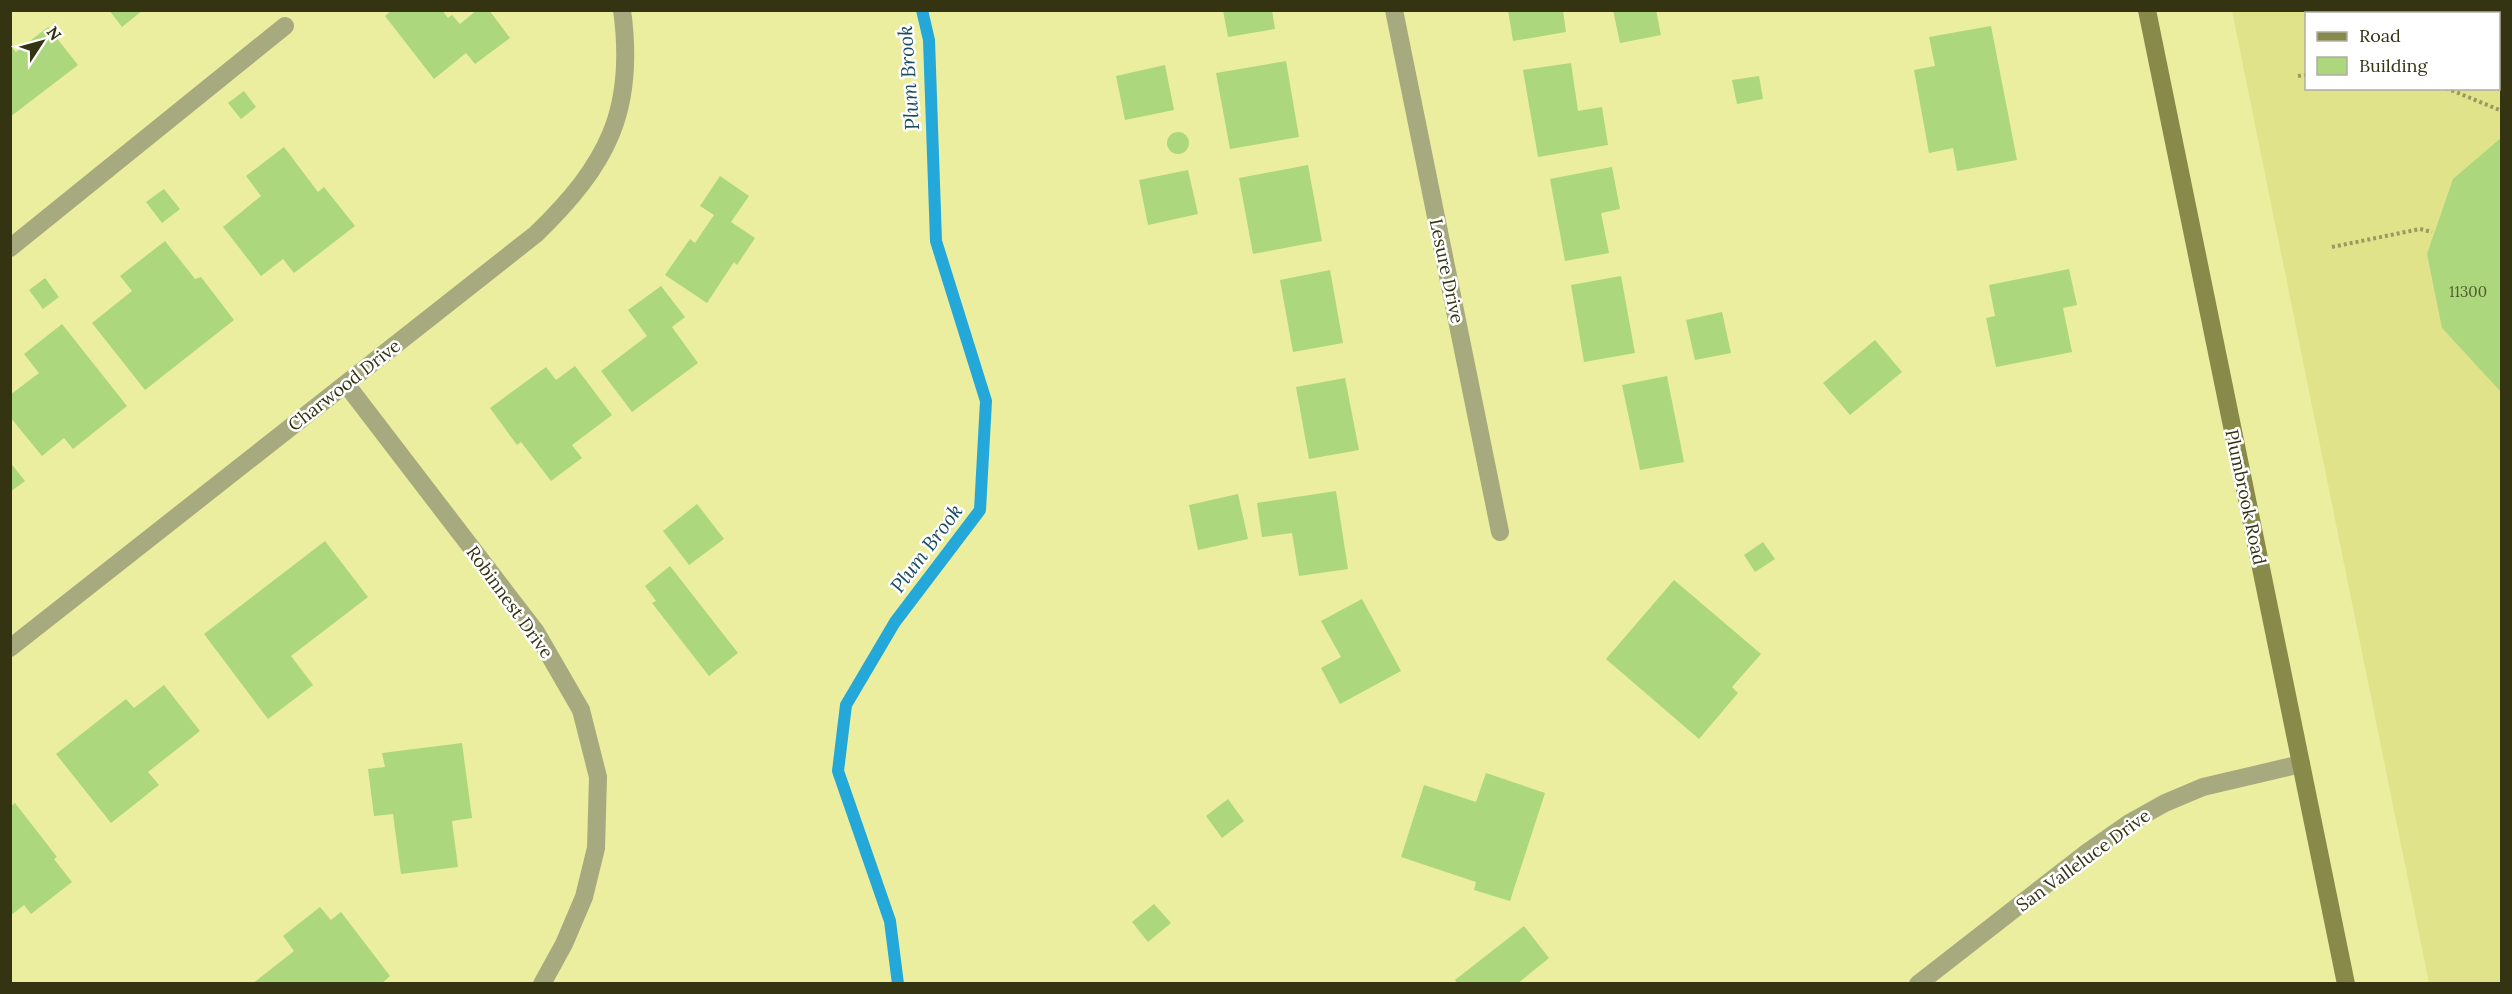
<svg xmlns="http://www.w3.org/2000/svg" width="2512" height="994" font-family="Lora,serif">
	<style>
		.built { fill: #e1e38a; fill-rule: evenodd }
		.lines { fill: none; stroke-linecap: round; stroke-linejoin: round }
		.stream { stroke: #23a8d9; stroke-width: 12 }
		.building { fill: #acd77c }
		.path { stroke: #999a60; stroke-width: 4; stroke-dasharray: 3 3; stroke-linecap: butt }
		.street { stroke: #a7a97f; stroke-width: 18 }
		.secondary { stroke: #888a49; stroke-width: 18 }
		.labels { text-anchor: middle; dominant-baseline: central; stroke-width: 5; stroke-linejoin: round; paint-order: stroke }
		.number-label { font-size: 15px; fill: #525d2d }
		.street-label { font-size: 18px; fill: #343413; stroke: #fff }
		.water-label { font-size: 20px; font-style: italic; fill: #1a4c61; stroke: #fff }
	</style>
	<rect width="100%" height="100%" fill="#ebee9e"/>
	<path class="built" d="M 2232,11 L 2501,11 L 2501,983 L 2429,983 ZM 2306,14 L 2498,14 L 2498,88 L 2306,88 Z"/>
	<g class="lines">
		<path class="stream" d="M 898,984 L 890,921 L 838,771 L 846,705 L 895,622 L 980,510 L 986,401 L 936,241 L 929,40 L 922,10"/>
	</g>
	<path class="building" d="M 109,10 L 143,10 L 122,27 Z
		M 392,10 L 442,10 L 448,18 L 452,15 L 460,24 L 477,10 L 489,10 L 510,38 L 475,64 L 466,53 L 434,79 L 385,16 Z
		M 1223,10 L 1272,10 L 1275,29 L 1228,37 Z
		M 1508,10 L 1563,10 L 1566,32 L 1513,41 Z
		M 1613,10 L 1656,10 L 1661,35 L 1620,43 Z
		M 1991,26 L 2017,160 L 1957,171 L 1953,148 L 1929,153 L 1914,70 L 1935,66 L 1929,37 Z
		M 48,27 L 78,65 L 10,117 L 10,45 L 16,52 Z
		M 1286,61 L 1299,137 L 1230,149 L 1216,73 Z
		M 1571,63 L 1578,111 L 1602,107 L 1608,145 L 1538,157 L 1523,70 Z
		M 1165,65 L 1174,110 L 1125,120 L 1116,76 Z
		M 1759,76 L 1763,99 L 1737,104 L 1732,80 Z
		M 244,91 L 256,107 L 241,119 L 228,103 Z
		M1167 143a11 11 0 1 1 22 0a11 11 0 1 1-22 0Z
		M 2502,137 L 2502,393 L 2442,328 L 2427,254 L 2453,179 Z
		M 284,147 L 318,192 L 324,187 L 355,226 L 294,273 L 283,259 L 261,276 L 223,227 L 261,196 L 246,176 Z
		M 1308,165 L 1322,241 L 1253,254 L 1239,178 Z
		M 1612,167 L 1620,209 L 1601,213 L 1609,253 L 1565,261 L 1550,179 Z
		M 1188,170 L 1198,214 L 1148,225 L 1139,180 Z
		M 720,176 L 749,196 L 731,222 L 755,238 L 737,265 L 734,262 L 707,303 L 665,275 L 690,239 L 695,243 L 714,215 L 700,206 Z
		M 164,189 L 180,209 L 162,223 L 146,202 Z
		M 165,241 L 195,279 L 201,277 L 234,320 L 145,390 L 92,323 L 132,291 L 120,276 Z
		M 2069,269 L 2077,305 L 2063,308 L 2072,352 L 1996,367 L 1986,318 L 1995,316 L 1989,285 Z
		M 1330,270 L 1343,343 L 1293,352 L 1280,280 Z
		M 1621,276 L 1635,353 L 1584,362 L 1571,285 Z
		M 45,278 L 59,297 L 43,309 L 29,290 Z
		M 661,286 L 685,317 L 672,327 L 698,363 L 632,412 L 601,371 L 647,336 L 628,310 Z
		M 1722,312 L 1731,353 L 1695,360 L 1686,320 Z
		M 62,324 L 127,406 L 73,449 L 64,438 L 42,456 L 10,417 L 10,395 L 39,373 L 24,354 Z
		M 1875,340 L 1902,372 L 1850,415 L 1823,383 Z
		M 575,366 L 612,415 L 572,445 L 582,458 L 551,481 L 521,442 L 517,445 L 490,408 L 546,367 L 556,380 Z
		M 1667,376 L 1684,462 L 1640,470 L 1622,385 Z
		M 1345,378 L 1359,450 L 1309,459 L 1296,387 Z
		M 10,462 L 25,481 L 10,492 Z
		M 1336,491 L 1348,569 L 1299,576 L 1292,533 L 1262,537 L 1257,503 Z
		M 1238,494 L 1248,539 L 1198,550 L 1189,505 Z
		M 697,504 L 724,539 L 689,565 L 663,531 Z
		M 325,541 L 368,597 L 291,656 L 313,685 L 268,719 L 204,634 Z
		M 1763,542 L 1775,559 L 1755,572 L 1744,555 Z
		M 670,566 L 738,653 L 709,676 L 652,603 L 656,601 L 645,586 Z
		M 1674,580 L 1761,654 L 1732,687 L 1738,693 L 1699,739 L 1606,659 Z
		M 1362,599 L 1401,671 L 1340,704 L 1321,668 L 1341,657 L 1321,621 Z
		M 164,685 L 200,731 L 148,772 L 159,785 L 111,823 L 56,754 L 126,699 L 134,708 Z
		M 462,743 L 472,818 L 452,821 L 458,867 L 401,874 L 393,814 L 374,816 L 368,769 L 385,767 L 382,753 Z
		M 1486,773 L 1545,793 L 1510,901 L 1474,890 L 1476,882 L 1401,857 L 1424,785 L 1476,802 Z
		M 1228,799 L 1244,821 L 1222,838 L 1206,816 Z
		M 15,803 L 57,857 L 54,859 L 72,882 L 31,914 L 24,905 L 10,916 L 10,807 Z
		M 1154,904 L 1171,923 L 1148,942 L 1132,922 Z
		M 320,907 L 331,920 L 341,912 L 390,976 L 381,984 L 252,984 L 294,951 L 283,936 Z
		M 1524,926 L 1549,958 L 1517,984 L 1458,984 L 1455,980 Z"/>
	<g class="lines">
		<path class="path" d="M 2495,10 L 2495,14
			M 2424,14 L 2427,10
			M 2498,29 L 2502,44
			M 2298,76 L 2306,75
			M 2446,88 L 2502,111
			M 2332,247 L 2420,229 L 2432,232"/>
		<path class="street" d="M 1394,10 L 1500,532
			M 10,248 L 285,26
			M 346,384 L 536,632 L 581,710 L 598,777 L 596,848 L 584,897 L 564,944 L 542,984
			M 10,648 L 536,234 C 607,165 636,111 622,10
			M 1918,984 L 2085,854 L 2131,822 L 2165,803 L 2203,787 L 2301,764"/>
		<path class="secondary" d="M 2147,10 L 2346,984"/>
	</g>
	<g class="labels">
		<g class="number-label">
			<text x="2468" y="291">11300</text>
		</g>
		<g class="street-label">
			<text transform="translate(1447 271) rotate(78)">Lesure Drive</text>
			<text transform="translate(344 385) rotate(-38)">Charwood Drive</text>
			<text transform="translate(2246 497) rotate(78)">Plumbrook Road</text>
			<text transform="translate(510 602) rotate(54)">Robinnest Drive</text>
			<text transform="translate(2083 860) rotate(-36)">San Valleluce Drive</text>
		</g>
		<g class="water-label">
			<text transform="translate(908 78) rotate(-94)">Plum Brook</text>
			<text transform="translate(926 548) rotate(-53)">Plum Brook</text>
		</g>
	</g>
	<rect width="2512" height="994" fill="none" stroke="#343413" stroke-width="24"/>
	<rect x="2305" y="12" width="195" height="78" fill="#ffffff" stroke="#aeaea1" stroke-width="1.5"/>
	<rect x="2317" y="32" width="30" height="9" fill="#888a49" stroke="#aeaea1" stroke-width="1.5"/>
	<text x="2359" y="42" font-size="18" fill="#343413">Road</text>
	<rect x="2317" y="57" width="30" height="18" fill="#acd77c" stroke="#aeaea1" stroke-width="1.5"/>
	<text x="2359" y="72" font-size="18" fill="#343413">Building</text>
	<g transform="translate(42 42) rotate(54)" stroke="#ffffff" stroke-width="4.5" paint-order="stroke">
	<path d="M0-4.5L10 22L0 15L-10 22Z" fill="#343413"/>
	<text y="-9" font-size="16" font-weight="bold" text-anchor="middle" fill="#343413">N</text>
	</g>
</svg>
